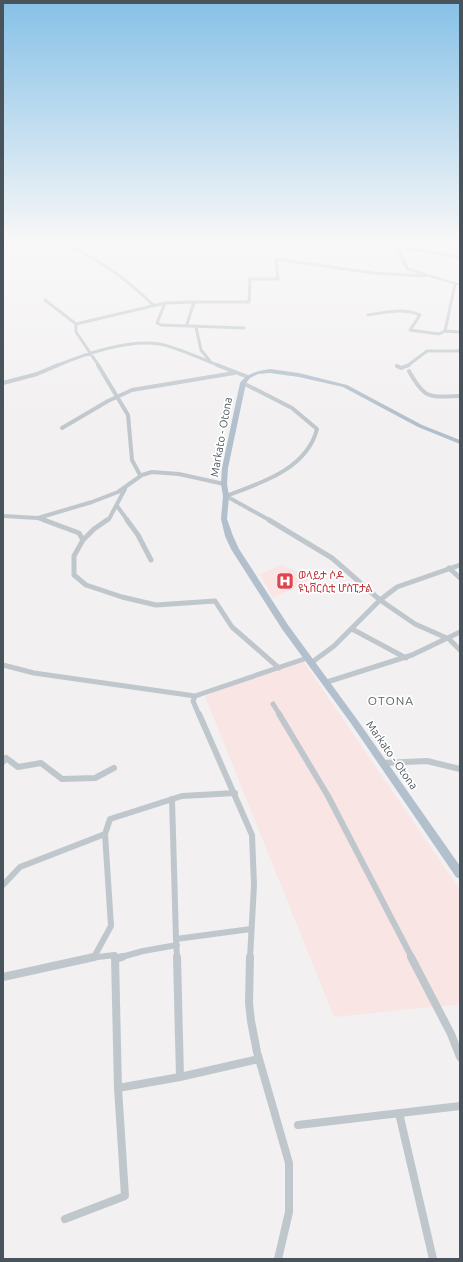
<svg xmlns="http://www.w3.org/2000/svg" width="463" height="1262" font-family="Ubuntu,'Noto Sans Ethiopic',sans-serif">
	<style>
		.medical { fill: #f9e5e3 }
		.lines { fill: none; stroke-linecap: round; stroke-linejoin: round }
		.street-far4 { stroke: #bfc7cd; stroke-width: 3 }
		.street-far3 { stroke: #bfc7cd; stroke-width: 4 }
		.street-far2 { stroke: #bfc7cd; stroke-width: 5 }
		.street-far1 { stroke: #bfc7cd; stroke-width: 6 }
		.street { stroke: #bfc7cd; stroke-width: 8 }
		.secondary { fill: #bfc8d2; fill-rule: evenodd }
		.primary { fill: #b2bfcc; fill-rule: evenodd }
		.labels { text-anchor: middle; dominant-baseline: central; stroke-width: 3.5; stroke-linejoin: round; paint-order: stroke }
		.street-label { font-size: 11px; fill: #49535c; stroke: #fff }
		.health-label { font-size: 11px; fill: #be3a42; stroke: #fff; text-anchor: start }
		.neighbourhood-label { font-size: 12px; letter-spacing: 1px; fill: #5d6064; stroke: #fff }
	</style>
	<rect width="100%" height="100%" fill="#f2f0f0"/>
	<path class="medical" d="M 282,565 L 311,577 L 305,583 L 273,598 L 260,574 Z
		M 303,661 L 460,890 L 460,1004 L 334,1017 L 205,696 L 227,686 Z"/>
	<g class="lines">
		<path class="street-far4" d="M 46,242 L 60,246
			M 58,242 C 95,256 125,277 153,305
			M 427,242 L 460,247
			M 28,245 L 34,242
			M 395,246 L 460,257
			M 45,300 L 76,324 L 76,332 L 99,366
			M 165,303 L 157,323 L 161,325 L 244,328
			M 368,315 C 386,312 403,308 420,315 L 410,330 L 439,334 L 445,331 L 460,332
			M 76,324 L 165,303 L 194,302
			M 187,324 L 194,302 L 249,302 L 250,279 L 278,279 L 276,259 L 373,273 L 425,276
			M 196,327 L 201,350 L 210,361
			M 445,331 L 455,284
			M 56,366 C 85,354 127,339 159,344 C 174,346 204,360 220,366
			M 407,366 L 427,351 L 460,351"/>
		<path class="street-far3" d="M 98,365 L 128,415 L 132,460 L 140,475
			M 217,365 L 248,377
			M 397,366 L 401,368 L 409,365
			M 409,371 C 425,400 429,397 460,396
			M 3,383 L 37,374 L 58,365
			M 62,428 L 108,401 L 132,390 L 234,373
			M 226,496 L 271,521
			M 226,496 C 261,483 307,469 317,429 L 292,408 L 243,383
			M 117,506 L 128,521
			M 3,516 L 38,518 L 92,502 L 118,492 L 142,475 L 152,472 L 179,474 L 224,484
			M 38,518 L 47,521
			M 106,521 L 109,519 L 125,489"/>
		<path class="street-far2" d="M 44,520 L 79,533 L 83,540 L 74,556 L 74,575 L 86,585 L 122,597 L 156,605 L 215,601 L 232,627 L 279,668
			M 127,520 L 138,535 L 151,560
			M 269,520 L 332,558 L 380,600 L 397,587 L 460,565
			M 83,540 L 94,529 L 107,520
			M 449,568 L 460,578
			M 352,629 L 406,658
			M 311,663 L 334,646 L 380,600 L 415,624 L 449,639 L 460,650
			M 3,665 L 34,673 L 195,696
			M 327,682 L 412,655 L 460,632
			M 273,704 L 280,715
			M 199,715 L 193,701 L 195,696 L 307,658"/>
		<path class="street-far1" d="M 199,714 L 252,835 L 254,885 L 250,958
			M 279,714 L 328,796 L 412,958
			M 3,762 L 6,758 L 18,767 L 41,763 L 62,779 L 95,778 L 114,768
			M 383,763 L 427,761 L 460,769
			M 172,799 L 176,939
			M 3,885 L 20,867 L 105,834 L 110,819 L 182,796 L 235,793
			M 94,957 L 111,926 L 105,834
			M 89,958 L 115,955 L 115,958
			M 118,958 L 143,951 L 177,945
			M 177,958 L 176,939 L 251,929"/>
		<path class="street" d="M 115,957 L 118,1088
			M 250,957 L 249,1003 L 251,1021 L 257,1052 L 289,1163 L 289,1212 L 278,1259
			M 411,957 L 451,1034 L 460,1057
			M 115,959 L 122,957
			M 3,977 L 94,957
			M 180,1077 L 259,1059
			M 399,1113 L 433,1259
			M 298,1125 L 460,1106
			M 65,1219 L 125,1196 L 118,1088 L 180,1077 L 177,957"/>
		<path class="secondary" d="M 392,242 L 396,242 L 409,268 L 460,284 L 460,286 L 406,270 Z"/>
		<path class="primary" d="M 270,369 L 299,373 L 347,385 L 422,425 L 460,440 L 460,444 L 418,427 L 343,387 L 299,377 L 270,373 L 258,374 L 250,378 L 246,383 L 228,468 L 227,484 L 229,496 L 227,519 L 233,536 L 239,549 L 288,625 L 356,718 L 460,866 L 460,879 L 456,877 L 350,722 L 282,629 L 231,549 L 225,536 L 221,519 L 223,496 L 221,484 L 222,468 L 240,383 C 248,373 258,371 270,369 Z"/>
	</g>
	<linearGradient id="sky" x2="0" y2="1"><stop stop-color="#86c1e7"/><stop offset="0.58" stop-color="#f9f8f8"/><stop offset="1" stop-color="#f9f8f8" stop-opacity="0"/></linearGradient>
	<rect width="463" height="419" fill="url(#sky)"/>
	<defs>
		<symbol id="hospital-square" viewBox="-11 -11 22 22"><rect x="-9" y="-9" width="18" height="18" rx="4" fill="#e0444e" stroke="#fff"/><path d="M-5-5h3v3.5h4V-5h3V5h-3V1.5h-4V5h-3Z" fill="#fff"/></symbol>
	</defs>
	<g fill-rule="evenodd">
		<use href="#hospital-square" x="275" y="571" width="20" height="20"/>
	</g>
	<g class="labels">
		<g class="street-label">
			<text transform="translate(221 437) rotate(-80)">Markato - Otona</text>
			<text transform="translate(392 755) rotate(55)">Markato - Otona</text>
		</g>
		<g class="health-label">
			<text x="298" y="575">ወላይታ ሶዶ<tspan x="298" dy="13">ዩኒቨርሲቲ ሆስፒታል</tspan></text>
		</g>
		<g class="neighbourhood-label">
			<text x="391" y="700">OTONA</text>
		</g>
	</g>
	<rect width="463" height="1262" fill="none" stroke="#49535c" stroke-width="8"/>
</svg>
